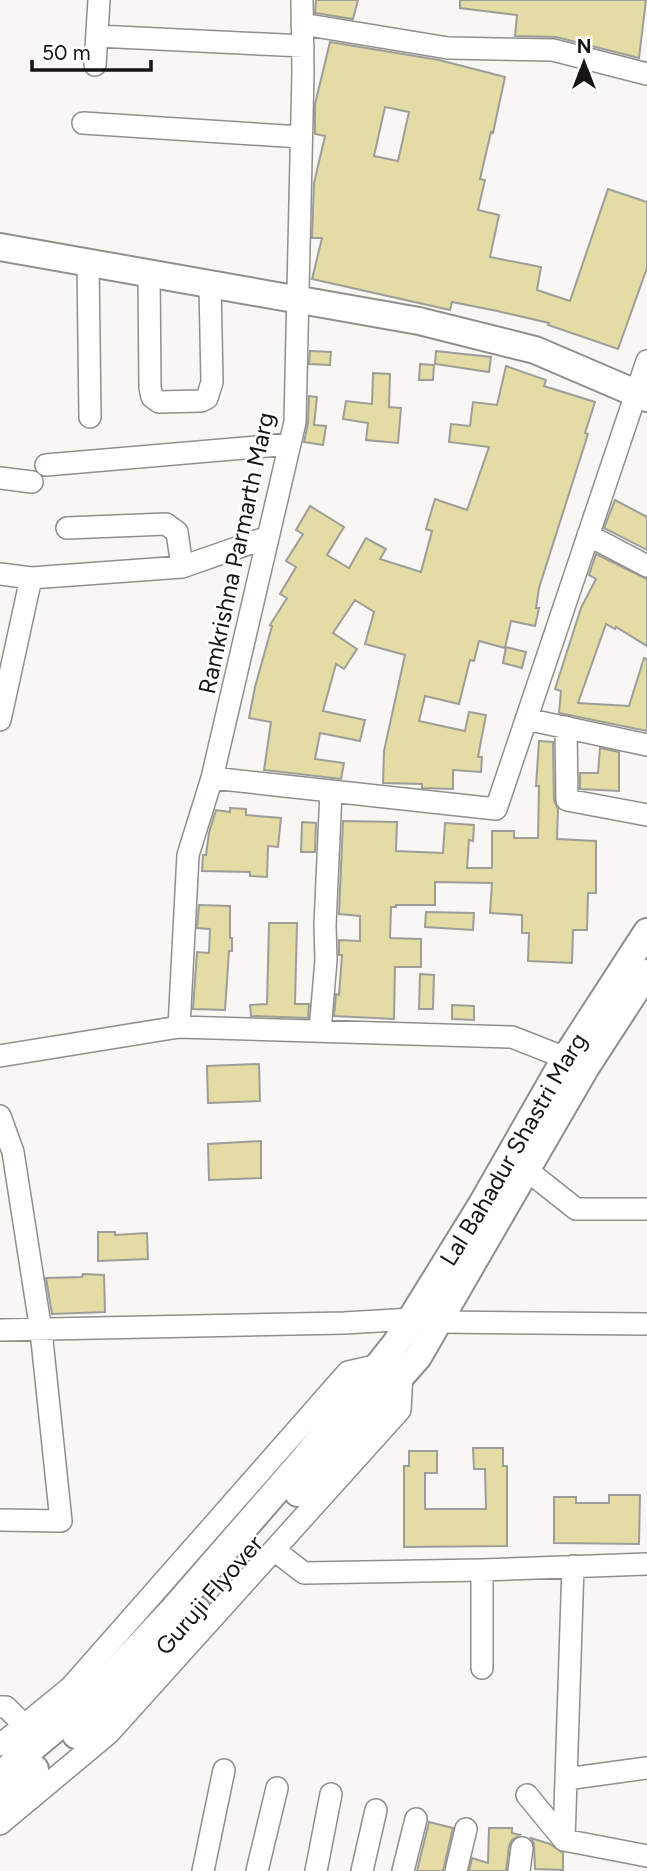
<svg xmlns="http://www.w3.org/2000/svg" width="647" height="1871" font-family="Figtree,sans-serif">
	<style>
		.building { fill: #e4dba5; stroke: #9d9d99; stroke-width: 2; fill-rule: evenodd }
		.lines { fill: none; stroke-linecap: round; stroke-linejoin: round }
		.minor-casing { stroke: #908f8b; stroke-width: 24 }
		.major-casing { stroke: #908f8b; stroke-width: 30 }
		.minor { stroke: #fff; stroke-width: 21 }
		.major { stroke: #fff; stroke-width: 26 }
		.labels { text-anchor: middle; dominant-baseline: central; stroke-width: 5; stroke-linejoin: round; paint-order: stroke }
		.street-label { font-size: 24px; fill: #161514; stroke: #fff }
	</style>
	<rect width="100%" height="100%" fill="#f8f7f3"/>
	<path class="building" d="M 316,0 L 358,0 L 353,19 L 315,13 Z
		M 460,0 L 646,0 L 639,58 L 556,37 L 515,36 L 517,15 L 460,8 Z
		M 330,42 L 439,60 L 505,77 L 493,133 L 491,132 L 480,179 L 485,180 L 478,210 L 499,215 L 490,257 L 541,267 L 537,290 L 570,301 L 608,189 L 647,202 L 647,268 L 618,349 L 548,325 L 549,323 L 497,311 L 452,302 L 450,310 L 312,279 L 322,238 L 312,238 L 314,183 L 325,136 L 315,134 L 315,104 ZM 385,107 L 409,112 L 398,161 L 374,156 Z
		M 310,351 L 331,352 L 330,365 L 309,364 Z
		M 436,351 L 491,357 L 489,372 L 435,364 Z
		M 420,364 L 434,365 L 433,380 L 419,380 Z
		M 506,366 L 546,380 L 544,386 L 595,402 L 585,433 L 588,434 L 539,588 L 536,608 L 539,608 L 535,626 L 511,621 L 505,648 L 479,641 L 474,661 L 470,660 L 459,704 L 425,696 L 419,721 L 465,731 L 469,712 L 486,715 L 478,757 L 482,757 L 481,772 L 453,770 L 453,789 L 422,788 L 422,784 L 383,783 L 384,751 L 405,655 L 365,644 L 374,612 L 355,600 L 333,633 L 357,649 L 344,669 L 336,664 L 323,711 L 365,720 L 360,741 L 320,733 L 315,759 L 344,763 L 341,779 L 264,770 L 271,722 L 249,718 L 255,687 L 272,626 L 270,625 L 287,598 L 280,594 L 296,567 L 286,561 L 303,534 L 296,530 L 310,506 L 344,527 L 327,555 L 349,568 L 366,538 L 386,549 L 380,559 L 421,572 L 432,531 L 426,529 L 435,499 L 467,510 L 489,447 L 449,442 L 451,424 L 470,426 L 473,402 L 497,405 Z
		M 373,373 L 390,374 L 389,407 L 401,408 L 398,443 L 366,440 L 368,423 L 343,419 L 346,401 L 372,404 Z
		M 309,396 L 317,397 L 314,425 L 326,426 L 323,445 L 304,442 L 308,423 Z
		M 615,500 L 647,517 L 647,550 L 604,528 Z
		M 596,554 L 647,579 L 647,646 L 616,627 L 615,629 L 606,624 L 578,703 L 629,706 L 644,658 L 647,659 L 647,731 L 559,713 L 561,691 L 555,689 L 581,608 L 596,579 L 589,575 Z
		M 506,647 L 526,652 L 522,668 L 503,663 Z
		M 539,741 L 553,742 L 554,800 L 558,809 L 557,839 L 596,841 L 596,893 L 588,893 L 587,930 L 573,930 L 572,963 L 528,961 L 529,933 L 522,933 L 522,915 L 490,913 L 492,883 L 435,882 L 435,905 L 396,905 L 396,907 L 391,907 L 390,938 L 421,939 L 421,967 L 395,967 L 394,1019 L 334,1016 L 336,994 L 339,995 L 342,955 L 339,955 L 339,940 L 360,941 L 360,916 L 339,914 L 343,821 L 397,822 L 396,851 L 443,853 L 445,823 L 474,825 L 473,841 L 469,840 L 467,868 L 492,868 L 492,831 L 514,831 L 514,838 L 538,838 L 539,786 L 536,786 Z
		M 600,748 L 619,752 L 619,791 L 580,789 L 580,773 L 598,773 Z
		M 230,808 L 246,809 L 246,815 L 281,818 L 278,847 L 268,846 L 267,877 L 250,876 L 250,872 L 202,871 L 203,855 L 206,855 L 209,833 L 216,810 L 230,812 Z
		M 302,822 L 316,823 L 315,852 L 301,852 Z
		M 199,905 L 230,906 L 230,938 L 232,938 L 232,951 L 229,951 L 225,1010 L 193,1009 L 197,952 L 209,953 L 210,929 L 197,928 Z
		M 426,912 L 474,913 L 473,930 L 425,927 Z
		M 269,923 L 297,923 L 295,1004 L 309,1004 L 308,1018 L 251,1016 L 250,1005 L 267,1004 Z
		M 420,974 L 434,975 L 433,1009 L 419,1009 Z
		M 452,1005 L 474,1006 L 474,1020 L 452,1019 Z
		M 259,1064 L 260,1101 L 208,1103 L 207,1066 Z
		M 261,1141 L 261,1178 L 209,1180 L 208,1144 Z
		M 98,1232 L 115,1232 L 115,1235 L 147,1233 L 148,1259 L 98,1261 Z
		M 83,1274 L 104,1275 L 105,1312 L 52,1314 L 46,1278 L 82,1277 Z
		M 473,1448 L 503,1448 L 503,1466 L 507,1466 L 507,1546 L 404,1547 L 404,1466 L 409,1466 L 409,1451 L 437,1451 L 437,1473 L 425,1473 L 425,1509 L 486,1509 L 485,1469 L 474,1469 Z
		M 609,1495 L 640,1495 L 639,1544 L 554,1543 L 554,1497 L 576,1497 L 576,1503 L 609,1503 Z
		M 429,1822 L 453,1828 L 443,1871 L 417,1871 Z
		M 489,1828 L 512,1828 L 512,1833 L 520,1835 L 512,1840 L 509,1846 L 506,1871 L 469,1871 L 472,1858 L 488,1863 Z
		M 531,1838 L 550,1844 L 563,1853 L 563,1870 L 535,1869 L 534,1844 Z"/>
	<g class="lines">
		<defs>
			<path id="minor" d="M 302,24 L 448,48 L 553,50 L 647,74
				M 97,36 L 303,46
				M 95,65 L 99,0
				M 83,123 L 301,137
				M 88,264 L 90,417
				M 149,275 L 150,388 L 152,397 L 159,402 L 201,401 L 207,398 L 212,382 L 210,286
				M 46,465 L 290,444
				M 0,478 L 32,482
				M 67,528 L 166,524 L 177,532 L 182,567
				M 588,535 L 647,566
				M 0,574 L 31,578 L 182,567 L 268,537
				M 526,719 L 647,745
				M 0,720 L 31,578
				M 566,727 L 567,800 L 647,815
				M 212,778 L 496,809 L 647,361
				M 179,1027 L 188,855 L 212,778 L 295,422 L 303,72 L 302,0
				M 320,1031 L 326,960 L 325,925 L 331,791
				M 0,1056 L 179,1027 L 512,1037 L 578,1063
				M 0,1116 L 13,1152 L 41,1331 L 61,1521 L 0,1520
				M 528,1171 L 576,1209 L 647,1209
				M 439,1322 L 647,1324
				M 0,1330 L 344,1323 L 412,1319
				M 274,1550 L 304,1573 L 482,1570 L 647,1564
				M 482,1570 L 482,1668
				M 0,1707 L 6,1707 L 24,1725
				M 0,1745 L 71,1687 L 348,1372 L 379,1365
				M 566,1779 L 647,1768
				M 527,1795 L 564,1840 L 647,1856
				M 0,1824 L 109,1733 L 400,1410 L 402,1374
				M 564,1840 L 573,1566
				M 203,1871 L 224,1770
				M 257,1871 L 277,1788
				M 316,1871 L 331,1794
				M 362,1871 L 376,1810
				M 403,1871 L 416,1819
				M 456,1871 L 466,1829
				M 519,1871 L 522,1848"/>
			<g id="major">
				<path d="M 0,247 L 419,321 L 535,350 L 647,398"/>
				<path d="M 298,1493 L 418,1357 L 586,1067 L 647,973"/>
				<path d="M 76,1735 C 120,1698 159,1653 197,1610"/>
				<path id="s1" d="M 0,1775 L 85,1704 L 171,1612 L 304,1459 L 396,1343 L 482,1204 L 566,1057 L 647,932"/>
				<path d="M 0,1799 L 35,1769"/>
			</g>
		</defs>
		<use href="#minor" class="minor-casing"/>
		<use href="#major" class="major-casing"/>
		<use href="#minor" class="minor"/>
		<use href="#major" class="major"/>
	</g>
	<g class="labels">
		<g class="street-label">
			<text transform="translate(236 553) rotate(-78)">Ramkrishna Parmarth Marg</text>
			<text stroke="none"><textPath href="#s1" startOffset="814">Lal Bahadur Shastri Marg</textPath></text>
			<text transform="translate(209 1595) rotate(-49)">Guruji Flyover</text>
		</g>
	</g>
	<g transform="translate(584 63)" stroke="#ffffff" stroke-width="5" paint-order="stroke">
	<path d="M0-5L12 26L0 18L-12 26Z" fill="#161514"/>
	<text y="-10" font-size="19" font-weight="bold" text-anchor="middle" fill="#161514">N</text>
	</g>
	<path d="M32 60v10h119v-10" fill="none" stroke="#161514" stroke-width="3.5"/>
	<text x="42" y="60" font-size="21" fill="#161514" stroke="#ffffff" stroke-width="5" paint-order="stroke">50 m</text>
</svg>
